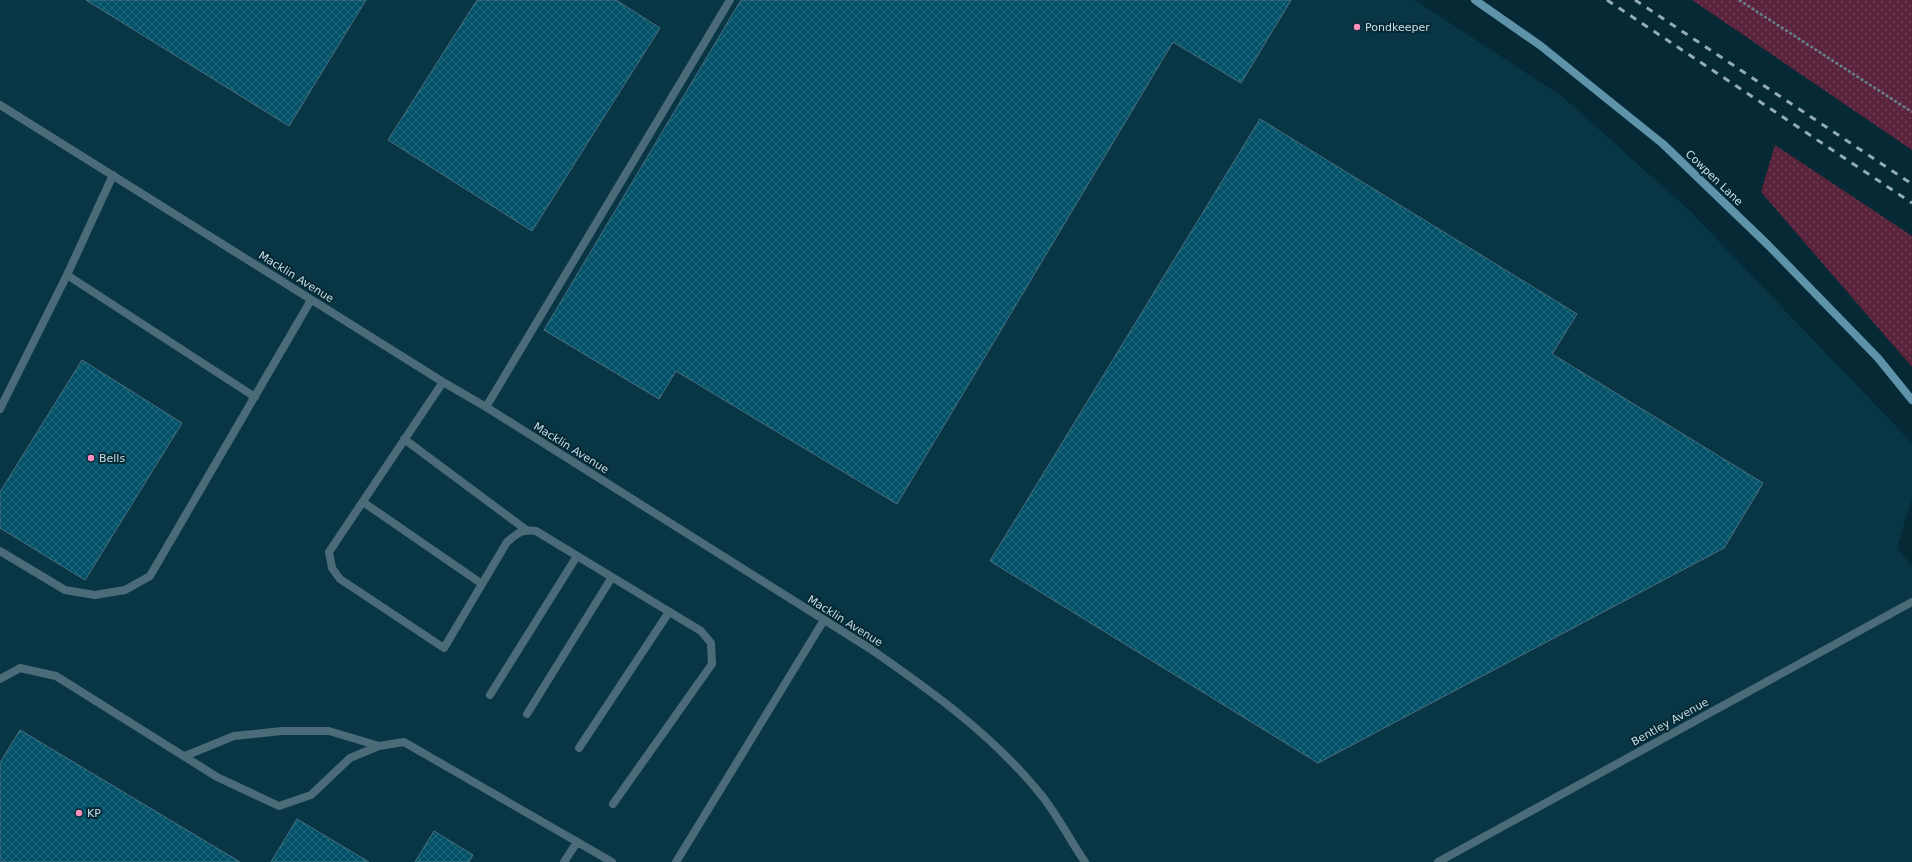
<svg xmlns="http://www.w3.org/2000/svg" width="1912" height="862" font-family="'DejaVu Sans',sans-serif">
	<style>
		.built { fill: #083645 }
		.park { fill: url(#park-dots) }
		.building { fill: url(#building-cross-hatch); stroke: #4d707e }
		.lines { fill: none; stroke-linecap: round; stroke-linejoin: round }
		.path { stroke: #67828c; stroke-width: 2.5; stroke-dasharray: 3 2; stroke-linecap: butt }
		.lane { stroke: #4b6b79; stroke-width: 8 }
		.street { stroke: #4b6b79; stroke-width: 8 }
		.secondary { stroke: #5e93a9; stroke-width: 8 }
		.rail { stroke: #94acb5; stroke-width: 3; stroke-dasharray: 7 7; stroke-linecap: butt }
		.poi-dot { fill: #fe8ebd; stroke: #052935; stroke-width: 1.5 }
		.labels { text-anchor: middle; dominant-baseline: central; stroke-width: 4; stroke-linejoin: round; paint-order: stroke }
		.poi-label { font-size: 11px; fill: #cadde5; stroke: #052935; text-anchor: start }
		.street-label { font-size: 11px; fill: #cadde5; stroke: #052935 }
	</style>
	<defs>
		<pattern id="park-dots" width="8" height="8" patternUnits="userSpaceOnUse"><rect width="8" height="8" fill="#5a243c"/><path d="M2 2h.1M6 6h.1" fill="none" stroke="#704358" stroke-width="1.8" stroke-linecap="round"/></pattern>
		<pattern id="building-cross-hatch" width="8" height="8" patternUnits="userSpaceOnUse"><rect width="8" height="8" fill="#025169"/><path d="M0 0l8 8M0 8l8-8" fill="none" stroke="#266a7e"/></pattern>
	</defs>
	<rect width="100%" height="100%" fill="#052935"/>
	<path class="built" d="M 0,0 L 1415,0 L 1563,97 L 1690,211 L 1912,443 L 1912,499 L 1897,548 L 1912,566 L 1912,862 L 0,862 Z"/>
	<path class="park" d="M 1692,0 L 1912,0 L 1912,150 Z
		M 1775,145 L 1912,236 L 1912,367 L 1761,192 Z"/>
	<path class="building" d="M 86,0 L 366,0 L 289,126 Z
		M 477,0 L 616,0 L 660,28 L 532,231 L 388,140 Z
		M 741,0 L 1291,0 L 1241,83 L 1173,42 L 897,504 L 676,371 L 659,399 L 544,330 Z
		M 1260,119 L 1577,314 L 1552,354 L 1763,483 L 1724,548 L 1318,763 L 990,561 Z
		M 82,360 L 182,423 L 85,580 L 0,528 L 0,492 Z
		M 20,730 L 240,862 L 0,862 L 0,763 Z
		M 297,819 L 369,862 L 271,862 Z
		M 434,831 L 473,855 L 469,862 L 415,862 Z"/>
	<g class="lines">
		<path class="path" d="M 1739,0 L 1912,112"/>
		<path class="lane" d="M 67,275 L 255,397
			M 443,382 L 329,552 L 332,568 L 340,579 L 444,648 L 507,542 C 518,533 521,529 536,531 L 701,631 L 711,643 L 712,664 L 613,804
			M 486,407 L 730,0
			M 0,409 L 67,275 L 113,175
			M 404,439 L 525,529
			M 363,502 L 482,584
			M 0,551 L 65,590 L 95,595 L 125,590 L 150,576 L 311,300
			M 0,679 L 20,668 L 56,676 L 217,777 L 279,806 L 311,795 L 350,758 L 379,746 L 404,742 L 612,862
			M 490,695 L 577,556
			M 527,714 L 612,577
			M 579,748 L 669,612
			M 185,756 L 234,736 L 282,731 L 329,731 L 379,746
			M 564,862 L 577,842
			M 676,862 L 824,620"/>
		<path class="street" d="M 0,105 L 443,382 L 486,407 L 869,648 C 930,690 990,733 1038,791 C 1056,812 1069,839 1085,862
			M 1438,862 L 1912,602"/>
		<path class="secondary" d="M 1475,0 L 1541,46 L 1663,144 L 1768,245 L 1878,358 L 1912,400"/>
		<path class="rail" d="M 1607,0 L 1912,203
			M 1635,0 L 1912,184"/>
	</g>
	<g class="poi-dot">
		<circle cx="1357" cy="27" r="4"/>
		<circle cx="91" cy="458" r="4"/>
		<circle cx="79" cy="813" r="4"/>
	</g>
	<g class="labels">
		<g class="poi-label">
			<text x="1365" y="27">Pondkeeper</text>
			<text x="99" y="458">Bells</text>
			<text x="87" y="813">KP</text>
		</g>
		<g class="street-label">
			<text transform="translate(1714 178) rotate(44)">Cowpen Lane</text>
			<text transform="translate(296 277) rotate(32)">Macklin Avenue</text>
			<text transform="translate(571 448) rotate(32)">Macklin Avenue</text>
			<text transform="translate(845 621) rotate(32)">Macklin Avenue</text>
			<text transform="translate(1670 722) rotate(-29)">Bentley Avenue</text>
		</g>
	</g>
</svg>
